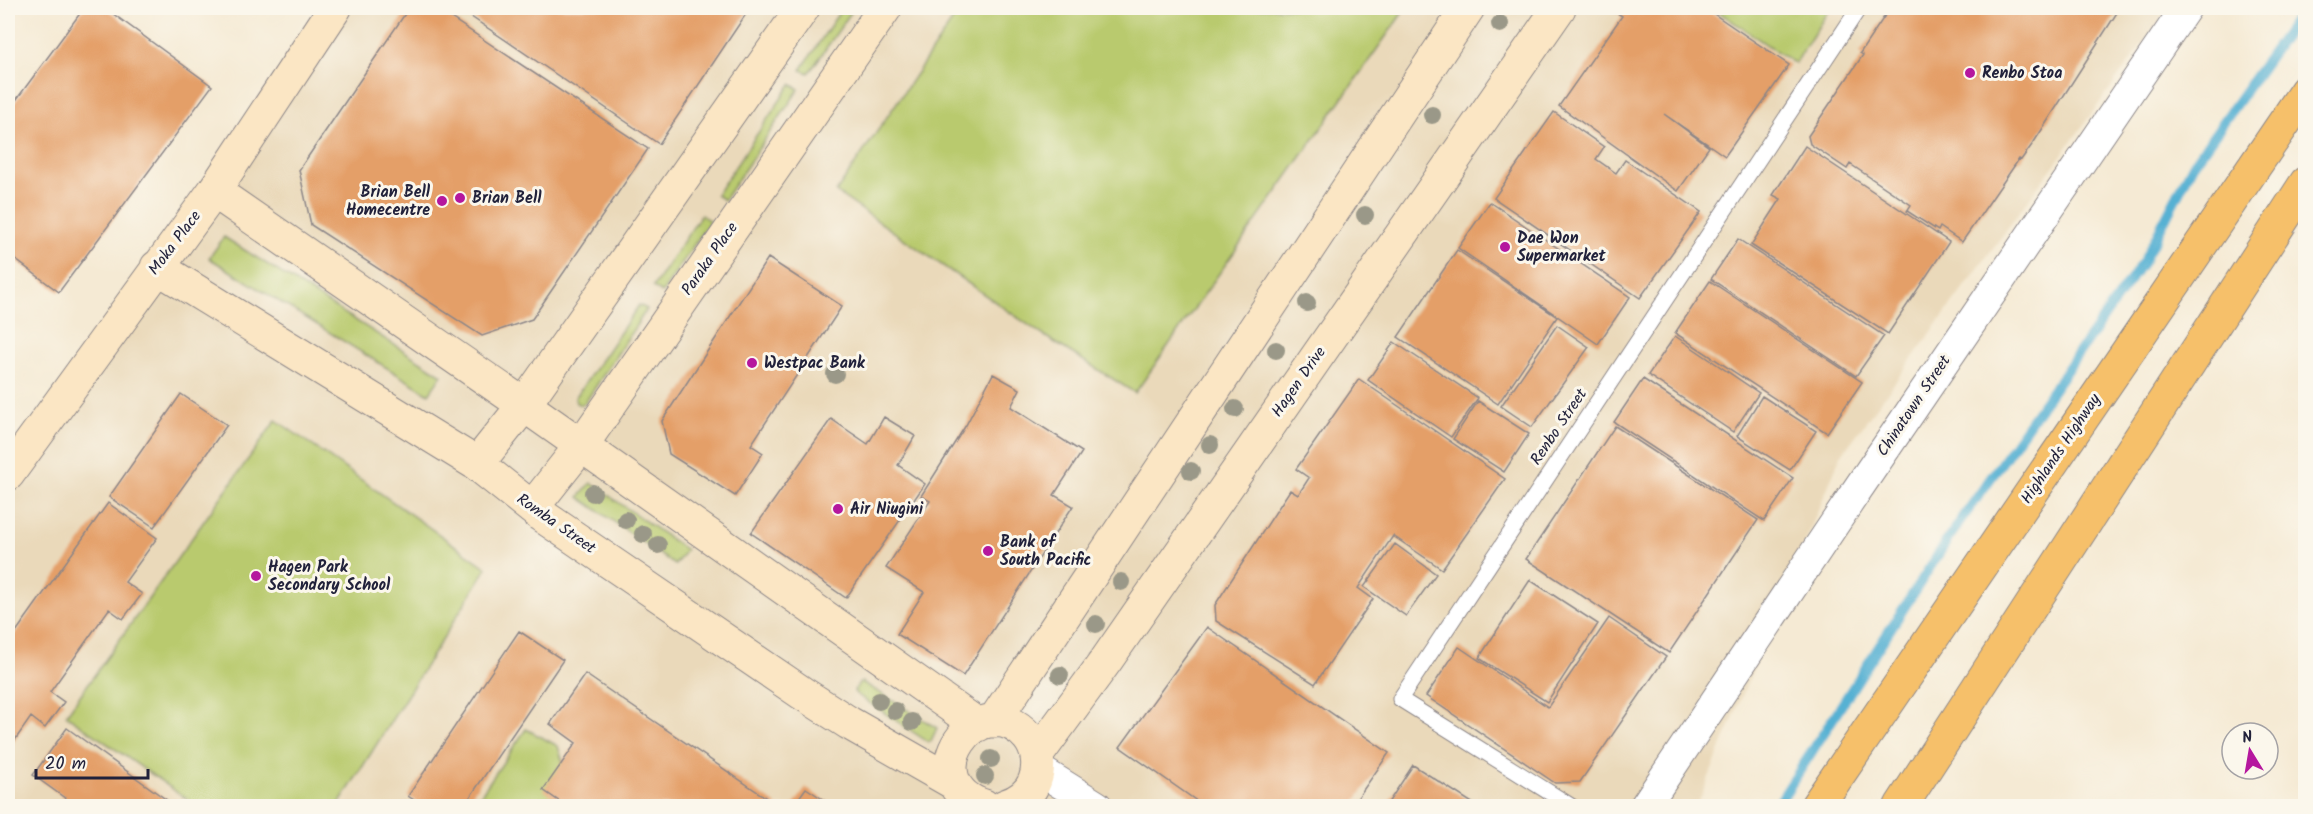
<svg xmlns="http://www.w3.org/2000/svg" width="2313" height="814" font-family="Kalam,sans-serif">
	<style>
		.built { fill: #ead9ba }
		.green { fill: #b9ca6e; stroke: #6e7654; stroke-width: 1.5 }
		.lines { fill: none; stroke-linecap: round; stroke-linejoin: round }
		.stream { stroke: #56b1d3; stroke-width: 10 }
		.building { fill: #e49f68 }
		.lane-casing { stroke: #8c8688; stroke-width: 17 }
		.street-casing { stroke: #8c8688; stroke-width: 32 }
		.secondary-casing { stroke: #8c8688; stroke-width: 35 }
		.highway-casing { stroke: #8c8688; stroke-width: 35 }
		.lane { stroke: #fff; stroke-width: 15 }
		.street { stroke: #fff; stroke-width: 30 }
		.secondary { stroke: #fbe6c4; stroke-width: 33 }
		.highway { stroke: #f6c06b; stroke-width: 33 }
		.tree { fill: #9a9888 }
		.poi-dot { fill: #b5179e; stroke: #fbf7ec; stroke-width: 2 }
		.labels { text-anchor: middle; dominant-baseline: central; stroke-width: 6; stroke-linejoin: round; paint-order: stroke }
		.poi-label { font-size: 16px; font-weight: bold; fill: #22223b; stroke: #fbf7ec; text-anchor: start }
		.street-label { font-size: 16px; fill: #22223b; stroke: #fbf7ec }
	</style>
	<rect width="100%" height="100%" fill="#fbf7ec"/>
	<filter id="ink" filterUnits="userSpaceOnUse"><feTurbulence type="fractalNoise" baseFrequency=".0167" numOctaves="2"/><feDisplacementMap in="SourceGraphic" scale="12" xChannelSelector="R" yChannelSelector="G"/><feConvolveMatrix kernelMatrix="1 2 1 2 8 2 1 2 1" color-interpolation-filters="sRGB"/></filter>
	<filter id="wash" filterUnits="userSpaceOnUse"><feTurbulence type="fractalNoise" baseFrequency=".008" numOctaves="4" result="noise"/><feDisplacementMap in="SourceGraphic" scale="24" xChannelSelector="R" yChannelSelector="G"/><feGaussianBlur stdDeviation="1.35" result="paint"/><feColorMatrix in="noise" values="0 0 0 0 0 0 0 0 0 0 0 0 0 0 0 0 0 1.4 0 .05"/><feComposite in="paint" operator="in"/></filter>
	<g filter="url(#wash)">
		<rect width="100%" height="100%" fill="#f5ead4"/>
		<path class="built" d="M 344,8 L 2169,8 L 1840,457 L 1697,806 L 8,806 L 8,474 Z"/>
		<path class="green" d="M 842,8 L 854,8 L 809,73 L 801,70 Z
			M 961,8 L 1406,8 L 1135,393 L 1043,335 L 836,192 Z
			M 1713,8 L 1830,8 L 1795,64 Z
			M 791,84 L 799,89 L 724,200 L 716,195 Z
			M 701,215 L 710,221 L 662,293 L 653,287 Z
			M 224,237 L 442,375 L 429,394 L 209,258 Z
			M 639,305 L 647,309 L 585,403 L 581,405 L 576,403 L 575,398 Z
			M 276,420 L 487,568 L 338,806 L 197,806 L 66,715 Z
			M 591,483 L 686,550 L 675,565 L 579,497 Z
			M 862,682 L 937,728 L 931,741 L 928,742 L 856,694 L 854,691 L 859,683 Z
			M 526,729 L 558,746 L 576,806 L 473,806 Z"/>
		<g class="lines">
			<path class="stream" d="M 1777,806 L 1948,539 L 2144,260 L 2193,165 L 2304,8"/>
		</g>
		<g id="blocks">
			<path class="building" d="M 84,8 L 105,8 L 212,86 L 59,292 L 8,254 L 8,111 Z
				M 409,8 L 436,8 L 648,149 L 532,319 L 482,336 L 311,225 L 299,170 Z
				M 458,8 L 750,8 L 659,144 Z
				M 1617,8 L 1705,8 L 1789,65 L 1725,156 L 1664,114 L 1709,147 L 1678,191 L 1559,106 L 1622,16 L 1614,11 Z
				M 1890,8 L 2120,8 L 2034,142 L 2021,160 L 2019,159 L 1962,242 L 1940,227 L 1938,231 L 1907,211 L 1911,205 L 1850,164 L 1847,169 L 1810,144 L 1808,136 L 1863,55 L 1860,53 Z
				M 1554,112 L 1604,147 L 1596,159 L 1616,173 L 1625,160 L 1701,212 L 1640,298 L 1494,198 Z
				M 1805,146 L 1949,242 L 1888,334 L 1751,245 L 1781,199 L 1773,195 Z
				M 1490,202 L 1630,297 L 1598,344 L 1458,248 Z
				M 1738,239 L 1884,336 L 1856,376 L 1711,279 Z
				M 1457,250 L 1557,317 L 1498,404 L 1398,337 Z
				M 768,258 L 842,306 L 751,445 L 763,453 L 735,496 L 669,454 L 662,421 Z
				M 1710,281 L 1862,382 L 1827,433 L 1675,333 Z
				M 1557,325 L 1589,347 L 1532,427 L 1501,406 Z
				M 1675,336 L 1759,393 L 1733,432 L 1648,375 Z
				M 1394,342 L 1478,398 L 1451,437 L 1368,380 Z
				M 993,374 L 1020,389 L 1011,407 L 1082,452 L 1054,495 L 1073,506 L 963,676 L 897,634 L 924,592 L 886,568 L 930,501 L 921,496 L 966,425 Z
				M 1359,379 L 1505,479 L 1442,569 L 1393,536 L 1358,588 L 1373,599 L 1315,684 L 1216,621 L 1215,605 L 1290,490 L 1298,495 L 1309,478 L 1296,469 Z
				M 1643,379 L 1793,478 L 1764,521 L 1614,422 Z
				M 181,394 L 227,425 L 154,527 L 109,497 Z
				M 1762,396 L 1816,431 L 1790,470 L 1737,436 Z
				M 1478,401 L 1529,434 L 1504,472 L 1453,439 Z
				M 884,417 L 915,436 L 898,465 L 925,484 L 846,598 L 751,533 L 831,419 L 868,444 Z
				M 1615,426 L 1758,520 L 1669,653 L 1526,559 Z
				M 108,503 L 157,538 L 125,582 L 142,594 L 123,619 L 109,609 L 50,692 L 64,702 L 45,728 L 31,717 L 8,750 L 8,643 Z
				M 1395,544 L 1436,574 L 1406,616 L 1364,587 Z
				M 1530,580 L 1598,624 L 1547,702 L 1479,658 Z
				M 1609,618 L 1666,657 L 1580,782 L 1555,783 L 1426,696 L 1459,647 L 1548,707 Z
				M 1207,627 L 1389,753 L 1352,806 L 1204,806 L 1120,747 Z
				M 519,631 L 563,660 L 464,806 L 423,806 L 408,796 Z
				M 585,674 L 778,806 L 566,806 L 543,790 L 576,743 L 550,724 Z
				M 67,728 L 171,803 L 168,806 L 76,806 L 33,775 Z
				M 1413,765 L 1477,806 L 1386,806 Z
				M 806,788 L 833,806 L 793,806 Z"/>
		</g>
	</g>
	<g filter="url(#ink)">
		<use href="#blocks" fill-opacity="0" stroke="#8c8688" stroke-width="1.5"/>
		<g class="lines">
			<defs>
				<path id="lane" d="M 1571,806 L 1400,699 L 1859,8"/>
				<path id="street" d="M 1038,769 L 1097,806
					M 1645,806 L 1857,490 L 2186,8"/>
				<path id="secondary" d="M 214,191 L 524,405 L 978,725
					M 157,267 L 477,464 L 541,515 L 802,693 L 849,723 L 954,783
					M 477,464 L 524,405 L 803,8
					M 8,474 L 214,191 L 335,8
					M 532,508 L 581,446 L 885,8
					M 994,721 L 1468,8
					M 1037,755 L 1105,662 L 1559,8
					M 984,806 C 909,782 979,681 1028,737 C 1038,749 1040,766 1035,780 C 1030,794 1018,802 1005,806"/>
				<path id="highway" d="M 1817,806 L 2306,91
					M 1901,806 L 2306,183"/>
			</defs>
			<use href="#lane" class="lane-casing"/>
			<use href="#street" class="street-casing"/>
			<use href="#secondary" class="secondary-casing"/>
			<use href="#highway" class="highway-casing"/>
			<use href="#lane" class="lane"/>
			<use href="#street" class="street"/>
			<use href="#secondary" class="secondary"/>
			<use href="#highway" class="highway"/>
		</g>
		<g class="tree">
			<circle cx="1500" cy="24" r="9"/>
			<circle cx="1432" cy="115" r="9"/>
			<circle cx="1365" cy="215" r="9"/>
			<circle cx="1307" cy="303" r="9"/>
			<circle cx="1276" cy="350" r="9"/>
			<circle cx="835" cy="374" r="9"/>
			<circle cx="1235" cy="409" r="9"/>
			<circle cx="1210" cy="445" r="9"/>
			<circle cx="1191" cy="471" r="9"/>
			<circle cx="593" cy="493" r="9"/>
			<circle cx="626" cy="520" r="9"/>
			<circle cx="643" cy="534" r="9"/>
			<circle cx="658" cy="545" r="9"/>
			<circle cx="1121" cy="582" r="9"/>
			<circle cx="1096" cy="624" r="9"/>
			<circle cx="1060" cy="675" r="9"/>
			<circle cx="879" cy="701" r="9"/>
			<circle cx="895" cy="711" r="9"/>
			<circle cx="912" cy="722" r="9"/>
			<circle cx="991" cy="759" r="9"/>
			<circle cx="985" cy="776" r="9"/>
		</g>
	</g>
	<g class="poi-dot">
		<circle cx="1970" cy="73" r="6"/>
		<circle cx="460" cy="198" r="6"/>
		<circle cx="442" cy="201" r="6"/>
		<circle cx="1505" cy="247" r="6"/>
		<circle cx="752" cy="363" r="6"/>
		<circle cx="838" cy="509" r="6"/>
		<circle cx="988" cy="551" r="6"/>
		<circle cx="256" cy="576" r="6"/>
	</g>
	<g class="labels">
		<g class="poi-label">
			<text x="1982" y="73">Renbo Stoa</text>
			<text x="430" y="192" text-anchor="end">Brian Bell<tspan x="430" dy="18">Homecentre</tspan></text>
			<text x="472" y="198">Brian Bell</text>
			<text x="1517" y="238">Dae Won<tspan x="1517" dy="18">Supermarket</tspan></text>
			<text x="764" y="363">Westpac Bank</text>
			<text x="850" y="509">Air Niugini</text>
			<text x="1000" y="542">Bank of<tspan x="1000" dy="18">South Pacific</tspan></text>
			<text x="268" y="567">Hagen Park<tspan x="268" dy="18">Secondary School</tspan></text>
		</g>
		<g class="street-label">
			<text transform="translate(175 243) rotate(-53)">Moka Place</text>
			<text transform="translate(710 259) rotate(-55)">Paraka Place</text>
			<text transform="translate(1299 382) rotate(-55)">Hagen Drive</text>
			<text transform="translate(1914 406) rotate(-56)">Chinatown Street</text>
			<text transform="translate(1559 427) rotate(-56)">Renbo Street</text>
			<text transform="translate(2061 449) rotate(-56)">Highlands Highway</text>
			<text transform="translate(556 524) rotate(35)">Romba Street</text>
		</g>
	</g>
	<rect width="2313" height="814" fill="none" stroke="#fbf7ec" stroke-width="30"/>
	<g transform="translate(2250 751) rotate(349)"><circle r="28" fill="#fbf7ec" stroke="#a4a2a5" stroke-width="1.5"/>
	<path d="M0-4.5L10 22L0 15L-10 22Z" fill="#b5179e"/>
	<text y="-9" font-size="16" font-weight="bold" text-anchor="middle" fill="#22223b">N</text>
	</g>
	<path d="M36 769v9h112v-9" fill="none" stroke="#22223b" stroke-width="3"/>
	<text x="45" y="769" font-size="18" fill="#22223b" stroke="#fbf7ec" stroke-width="4.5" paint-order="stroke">20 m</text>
</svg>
